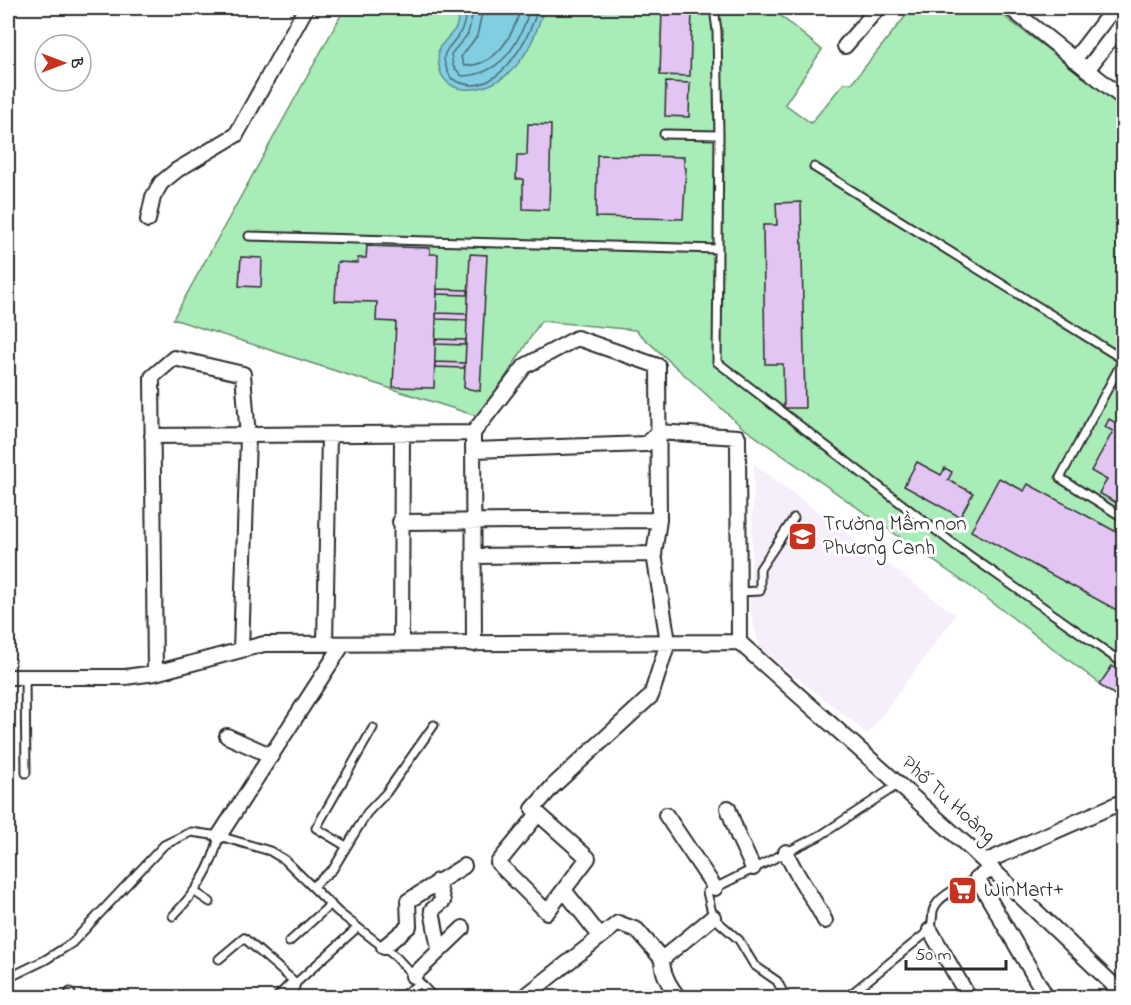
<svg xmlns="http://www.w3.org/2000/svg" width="1131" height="1005" font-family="'Indie Flower',sans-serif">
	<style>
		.built { fill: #f6eefb }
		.green { fill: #a8ecb7; stroke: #6a8c71; stroke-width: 1.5 }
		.water { fill: #81cde1; stroke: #5f8c98; stroke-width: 1.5 }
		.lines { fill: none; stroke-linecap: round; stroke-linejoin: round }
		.shore { stroke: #4d6c74; stroke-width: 1.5 }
		.building { fill: #e2c5f3; stroke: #2b2b2b; stroke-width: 1.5 }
		.lane-casing { stroke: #2b2b2b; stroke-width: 11 }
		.street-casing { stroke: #2b2b2b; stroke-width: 18 }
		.lane { stroke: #fff; stroke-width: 7 }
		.street { stroke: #fff; stroke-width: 14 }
		.labels { text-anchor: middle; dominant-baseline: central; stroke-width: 6; stroke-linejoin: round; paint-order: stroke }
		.poi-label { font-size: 21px; fill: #2b2b2b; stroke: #fff; text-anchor: start }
		.street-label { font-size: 21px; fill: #2b2b2b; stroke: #fff }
	</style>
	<rect width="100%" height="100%" fill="#fff"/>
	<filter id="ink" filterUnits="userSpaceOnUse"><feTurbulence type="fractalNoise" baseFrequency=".0167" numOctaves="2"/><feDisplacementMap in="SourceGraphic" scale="12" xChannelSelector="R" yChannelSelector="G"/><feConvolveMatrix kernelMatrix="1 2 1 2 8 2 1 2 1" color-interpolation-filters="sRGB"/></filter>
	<g filter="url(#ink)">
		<path class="built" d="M 754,464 L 956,615 L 868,734 L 760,648 L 750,611 Z"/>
		<path class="green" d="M 345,8 L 771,8 L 822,50 L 785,104 L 811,123 L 844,83 L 852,83 L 912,8 L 993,8 L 1123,106 L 1123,701 L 981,594 L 742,427 L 635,330 L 541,321 L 480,417 L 173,319 Z"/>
		<path class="water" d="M 461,8 L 544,8 C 538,28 531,49 516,66 C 490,96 431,104 439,48 L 456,28 Z"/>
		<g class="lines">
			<path class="shore" d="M 466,8 C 466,15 464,25 461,31 C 448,53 436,50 451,78 C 494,106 529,40 538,8
				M 474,8 L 468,34 L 451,54 L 453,66 L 462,76 C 502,75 520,43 530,8
				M 483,8 L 477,36 L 461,57 L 464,66 C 497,66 513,35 521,8"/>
		</g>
		<path class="building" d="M 662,9 L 692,10 L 690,76 L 660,75 Z
			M 666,82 L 690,83 L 689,117 L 665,116 Z
			M 528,124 L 551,125 L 549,210 L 523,209 L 523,179 L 516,179 L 517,155 L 527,155 Z
			M 597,155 L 684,157 L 684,167 L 686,168 L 683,219 L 596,217 Z
			M 801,202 L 805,408 L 784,408 L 783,364 L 765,364 L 763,225 L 777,225 L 776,203 Z
			M 367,246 L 430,248 L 430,254 L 438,254 L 434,388 L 393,387 L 396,322 L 376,321 L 377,302 L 335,301 L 337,262 L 358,263 L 358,258 L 366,258 Z
			M 470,254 L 487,255 L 480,391 L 464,388 Z
			M 241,257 L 262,258 L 261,287 L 239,286 Z
			M 437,289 L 468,290 L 468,295 L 437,294 Z
			M 436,313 L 467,314 L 467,320 L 436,319 Z
			M 435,339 L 466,340 L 465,345 L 435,344 Z
			M 435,362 L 465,363 L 464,368 L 435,367 Z
			M 1124,411 L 1124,507 L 1099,493 L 1107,480 L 1091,471 L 1113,431 L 1105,427 L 1109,419 L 1116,423 Z
			M 917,462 L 941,475 L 945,468 L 952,472 L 948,480 L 973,493 L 960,517 L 904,486 Z
			M 999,478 L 1024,491 L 1028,484 L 1124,536 L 1124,614 L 971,531 Z
			M 1112,666 L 1124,674 L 1124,701 L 1099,685 Z"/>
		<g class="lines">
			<defs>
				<path id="lane" d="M 714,8 L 717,31 L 719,135 L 717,362 L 959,548 L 1124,664
					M 664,134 L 719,135
					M 814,167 L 1124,360
					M 249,236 L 718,249
					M 1123,360 L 1060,478 L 1124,518
					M 739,592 L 760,591 L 760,569 L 794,518
					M 25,677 L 26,773
					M 346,846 L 316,828 L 373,728
					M 313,886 L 333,869 L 367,813 L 386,793 L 434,725
					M 195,892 L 210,902
					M 173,916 C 196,892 212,869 219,836
					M 289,942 L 331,904
					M 219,959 L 244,938 L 296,983 L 290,984 L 276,998
					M 8,978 L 45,960 L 72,943 L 164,845 L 191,832 L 219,836 L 270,851 L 285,860 L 338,912 L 396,957 L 434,998
					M 70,992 L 73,998
					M 286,998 L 294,990 L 296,983 L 357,928
					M 398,998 L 419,984
					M 786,998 L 777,981 L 754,965 L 739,940 L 713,917 L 707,892 L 821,835 L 899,784
					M 846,998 L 930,930 C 933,922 932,918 933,911 C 937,895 964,885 977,878"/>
				<path id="street" d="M 1010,8 L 1124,99
					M 845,46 L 878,8
					M 1074,60 L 1114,8
					M 1087,70 L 1124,21
					M 148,220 L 153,197 L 161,183 L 177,170 L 236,135 L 306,8
					M 152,436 L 473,433
					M 474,450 L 646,444 L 658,432 L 738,437 L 739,642
					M 400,522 L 659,520
					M 475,556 L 654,554
					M 401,642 L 402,433
					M 739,642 L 970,848 L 1124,995
					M 325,643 L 329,435
					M 474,644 L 473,433 L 525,366 L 577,338 L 658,366 L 659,520 L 654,554 L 668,642 L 651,696 L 553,786 L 533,809 L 588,858 L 547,912 L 498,863 L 538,814
					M 155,673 L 152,377 L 174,358 L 243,374 L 248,437 L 241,650
					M 8,677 L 125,677 L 155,673 L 264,644 L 739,642
					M 227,736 L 272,756
					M 728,808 L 738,836 L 753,868
					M 666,815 L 715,888
					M 219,836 L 343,644
					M 786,852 C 796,877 813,896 825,921
					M 985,862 L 1124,801
					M 992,869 L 977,878 L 1047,998
					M 437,881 L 443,901 L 432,910 L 439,949
					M 564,890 L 600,936
					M 930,930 L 969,998
					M 384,947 L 409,926 L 408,901 L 464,866
					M 662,959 L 713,917
					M 662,959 C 662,974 669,986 679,998
					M 413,976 L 463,928
					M 523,998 L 618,923 L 637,930 L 662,959"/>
			</defs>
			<use href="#lane" class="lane-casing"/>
			<use href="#street" class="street-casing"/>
			<use href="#lane" class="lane"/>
			<use href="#street" class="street"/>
		</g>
	</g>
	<defs>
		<symbol id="school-square" viewBox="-11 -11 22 22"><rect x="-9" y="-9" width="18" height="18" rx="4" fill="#c8321e" stroke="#fff"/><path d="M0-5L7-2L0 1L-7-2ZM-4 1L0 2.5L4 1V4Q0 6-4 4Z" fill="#fff"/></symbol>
		<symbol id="supermarket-square" viewBox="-11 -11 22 22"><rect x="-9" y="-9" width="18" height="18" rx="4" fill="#c8321e" stroke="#fff"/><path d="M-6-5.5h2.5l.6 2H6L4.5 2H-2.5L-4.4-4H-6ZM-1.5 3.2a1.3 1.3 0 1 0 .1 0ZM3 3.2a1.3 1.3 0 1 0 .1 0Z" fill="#fff"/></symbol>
	</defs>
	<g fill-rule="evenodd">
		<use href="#school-square" x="786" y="520" width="33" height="33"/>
		<use href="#supermarket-square" x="946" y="874" width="33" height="33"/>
	</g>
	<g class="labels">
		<g class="poi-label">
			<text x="823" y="525">Trường Mầm non<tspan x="823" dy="24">Phương Canh</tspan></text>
			<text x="984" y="891">WinMart+</text>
		</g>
		<g class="street-label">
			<text transform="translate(948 800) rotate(42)">Phố Tu Hoàng</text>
		</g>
	</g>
	<rect width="1131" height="1005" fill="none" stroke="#fff" stroke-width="30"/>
	<rect x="15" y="15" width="1101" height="975" fill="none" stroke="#2b2b2b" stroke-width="2" filter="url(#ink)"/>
	<g transform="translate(63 63) rotate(90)"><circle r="28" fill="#ffffff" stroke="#aaaaaa" stroke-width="1.5"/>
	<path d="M0-4.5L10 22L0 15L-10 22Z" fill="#c8321e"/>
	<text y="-9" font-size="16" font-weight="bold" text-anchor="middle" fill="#2b2b2b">B</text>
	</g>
	<path d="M906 960v9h100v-9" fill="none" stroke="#2b2b2b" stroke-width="3"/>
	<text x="915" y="960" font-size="18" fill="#2b2b2b" stroke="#ffffff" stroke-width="4.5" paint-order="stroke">50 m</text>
</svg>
